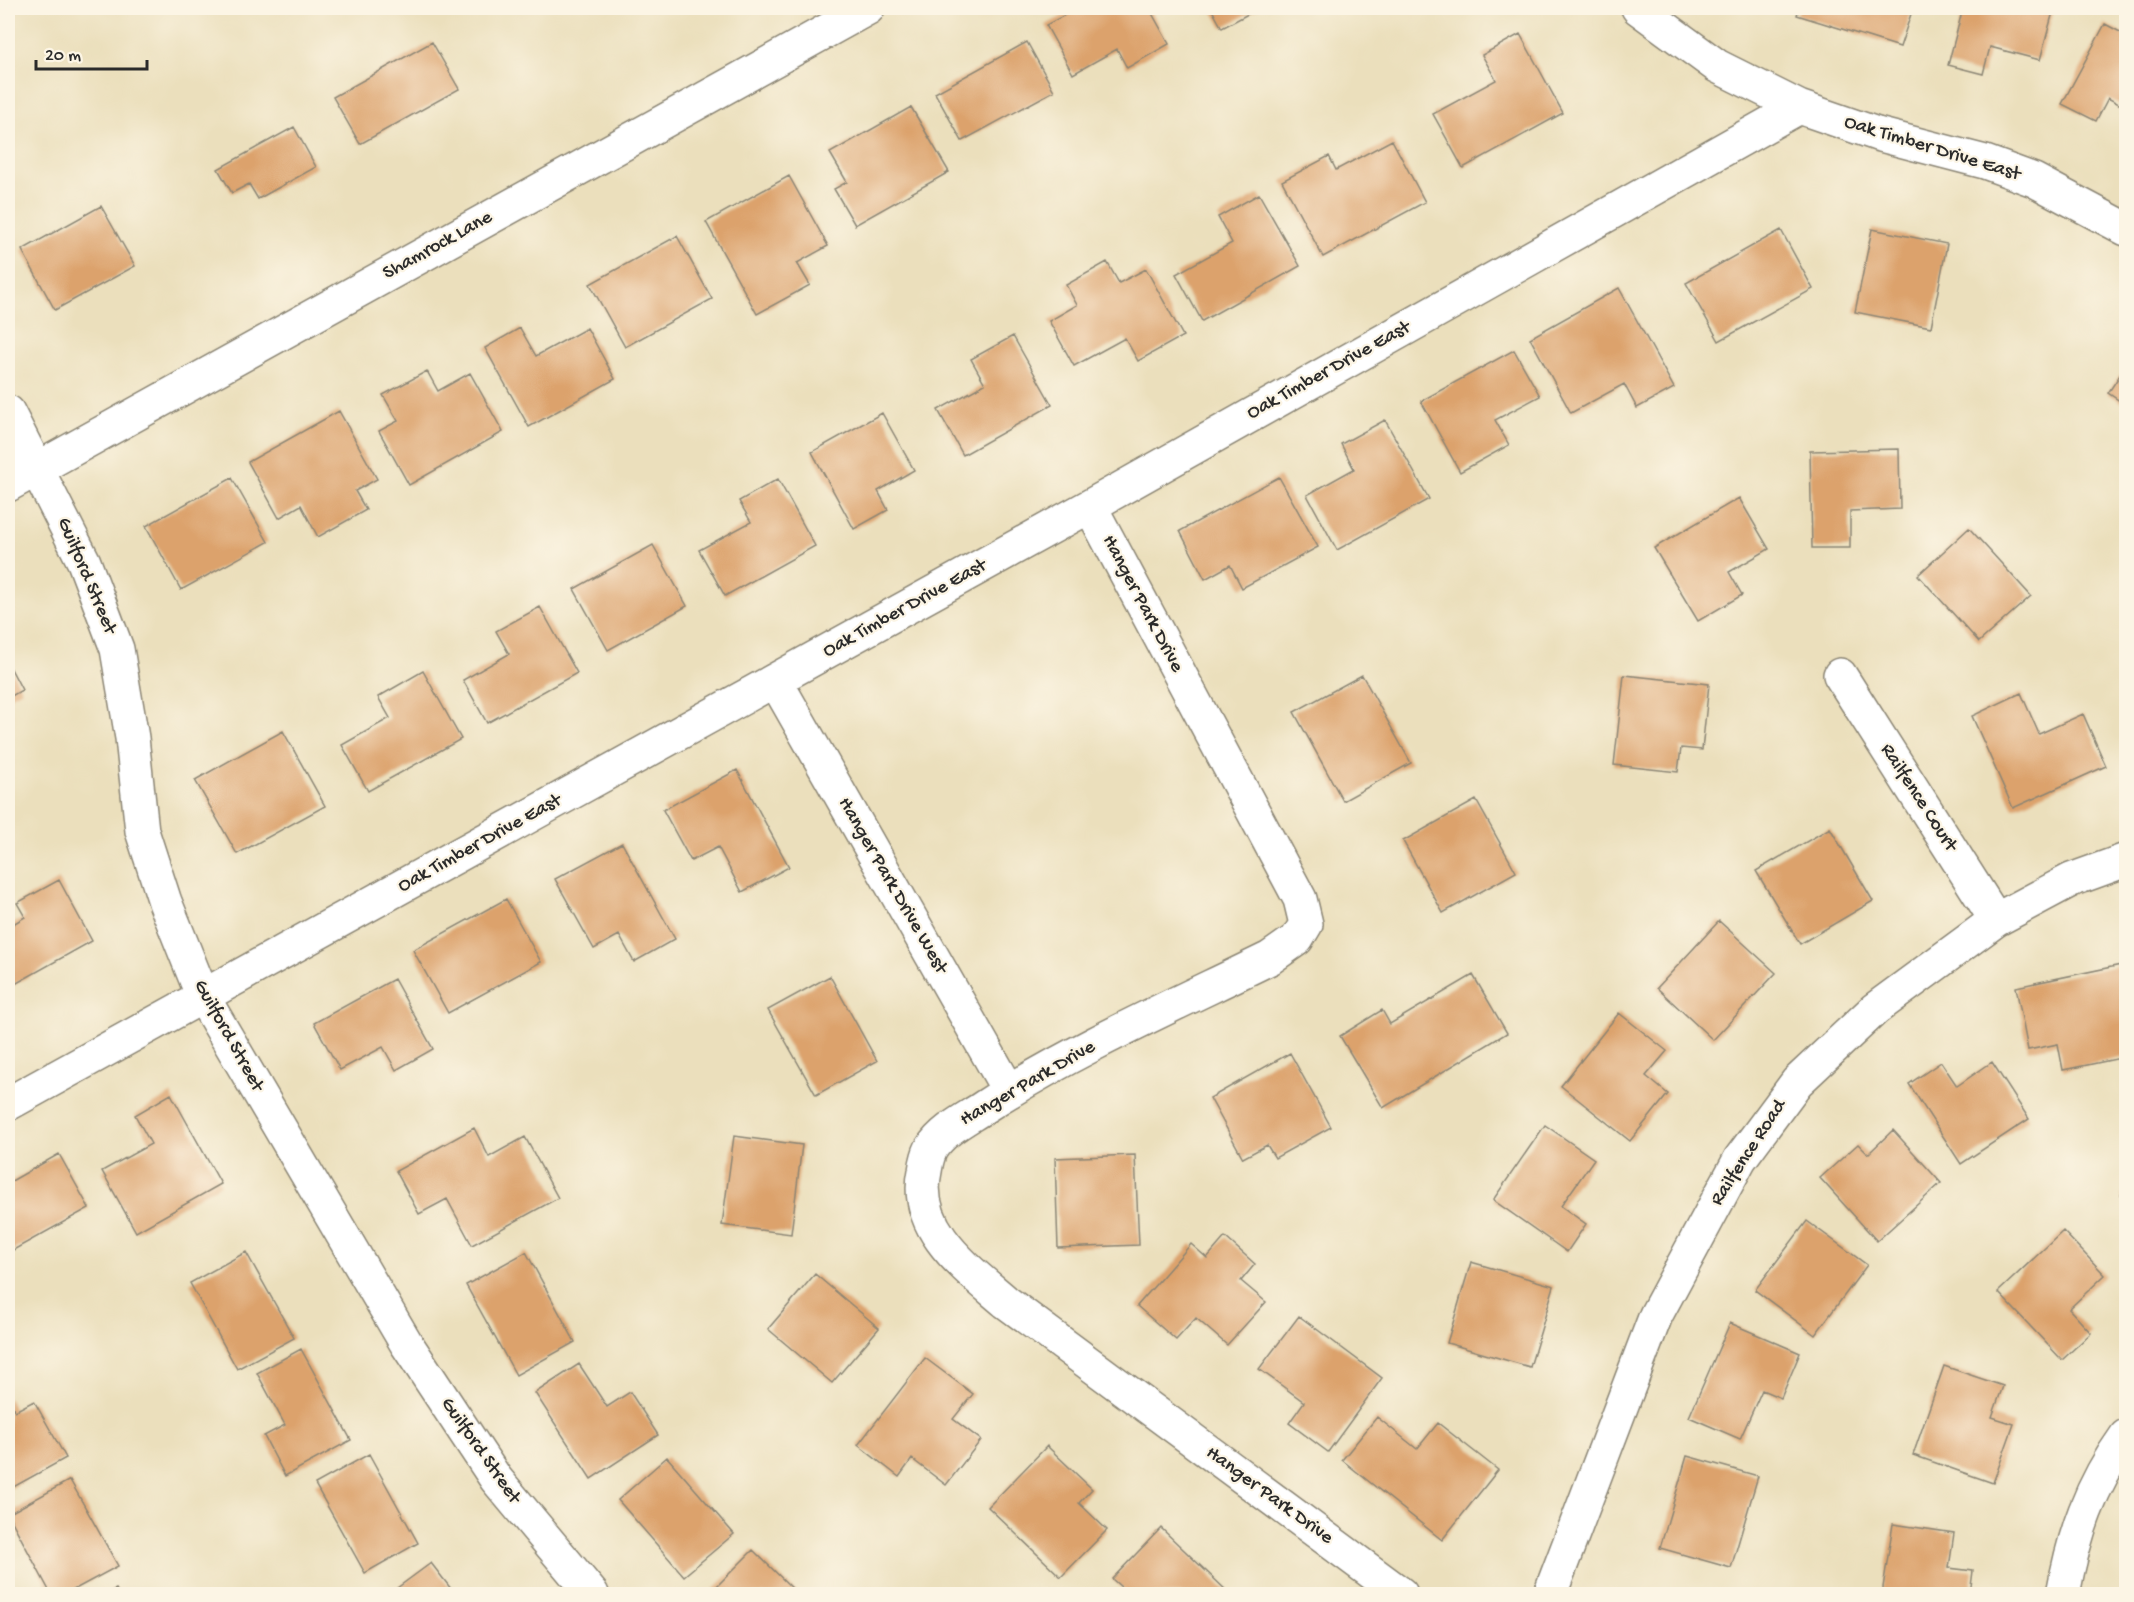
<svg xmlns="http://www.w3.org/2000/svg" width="2134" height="1602" font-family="'Gochi Hand',sans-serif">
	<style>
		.building { fill: #dca26c }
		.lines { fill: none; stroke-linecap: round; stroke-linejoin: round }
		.minor-casing { stroke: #8b8574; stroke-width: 36 }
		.minor { stroke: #fff; stroke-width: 33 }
		.labels { text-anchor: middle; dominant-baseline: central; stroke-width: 4.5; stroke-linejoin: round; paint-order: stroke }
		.street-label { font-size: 20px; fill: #2b2b2b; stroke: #fcf5e5 }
	</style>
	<rect width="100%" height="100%" fill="#fcf5e5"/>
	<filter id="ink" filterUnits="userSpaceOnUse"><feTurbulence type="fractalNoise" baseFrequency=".0167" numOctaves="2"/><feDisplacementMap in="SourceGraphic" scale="12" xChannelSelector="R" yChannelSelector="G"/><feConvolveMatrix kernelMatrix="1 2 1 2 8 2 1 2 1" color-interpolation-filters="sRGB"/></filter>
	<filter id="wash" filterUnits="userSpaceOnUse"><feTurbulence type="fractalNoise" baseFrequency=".008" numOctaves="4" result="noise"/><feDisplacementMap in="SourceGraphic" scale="24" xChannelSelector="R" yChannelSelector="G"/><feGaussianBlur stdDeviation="1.35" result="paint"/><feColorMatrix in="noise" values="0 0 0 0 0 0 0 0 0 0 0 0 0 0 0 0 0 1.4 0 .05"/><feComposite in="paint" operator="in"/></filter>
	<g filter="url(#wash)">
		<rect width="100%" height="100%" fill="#ebdfbc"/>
		<g id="blocks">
			<path class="building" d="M 1078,8 L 1149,8 L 1169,44 L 1127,68 L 1117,49 L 1073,74 L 1046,25 Z
				M 1211,8 L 1259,8 L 1222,28 Z
				M 1799,8 L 1913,8 L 1900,47 L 1797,15 Z
				M 1963,8 L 2054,8 L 2040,60 L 1990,47 L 1983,74 L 1948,65 Z
				M 2105,24 L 2126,35 L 2126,108 L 2108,98 L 2096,121 L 2062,104 Z
				M 1520,34 L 1563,113 L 1463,168 L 1433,114 L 1496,80 L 1482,55 Z
				M 432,42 L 459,89 L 360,144 L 333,97 Z
				M 1027,42 L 1054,91 L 962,141 L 935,93 Z
				M 911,107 L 949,172 L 855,225 L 834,189 L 847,182 L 830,153 Z
				M 294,127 L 316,167 L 258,199 L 249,184 L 232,193 L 218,169 Z
				M 1392,140 L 1425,202 L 1323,257 L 1282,181 L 1329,156 L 1336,170 Z
				M 789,176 L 828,246 L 797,263 L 810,285 L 757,314 L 706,222 Z
				M 1259,194 L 1300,266 L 1202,321 L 1176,274 L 1232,243 L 1218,217 Z
				M 101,206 L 135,266 L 55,310 L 22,250 Z
				M 1872,229 L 1947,244 L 1931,327 L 1855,312 Z
				M 1781,230 L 1813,289 L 1719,341 L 1686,283 Z
				M 677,236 L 712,299 L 625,347 L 590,284 Z
				M 1107,262 L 1119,283 L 1146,269 L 1183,336 L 1138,361 L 1125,338 L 1074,366 L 1049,321 L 1077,305 L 1066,285 Z
				M 1619,288 L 1674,388 L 1637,408 L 1624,384 L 1571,413 L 1530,338 Z
				M 520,328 L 536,356 L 587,328 L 615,379 L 529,427 L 485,348 Z
				M 1013,336 L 1052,405 L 963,455 L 938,410 L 985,384 L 971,359 Z
				M 1514,350 L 1540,396 L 1495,420 L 1509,445 L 1460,472 L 1421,401 Z
				M 2126,366 L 2126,405 L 2108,393 Z
				M 427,371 L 438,391 L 470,373 L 503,432 L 409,485 L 379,431 L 398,421 L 383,395 Z
				M 339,411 L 377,479 L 355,491 L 366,510 L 318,537 L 301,505 L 279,518 L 248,462 Z
				M 882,413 L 914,470 L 878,491 L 888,510 L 854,529 L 812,452 Z
				M 1385,420 L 1429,499 L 1337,550 L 1307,495 L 1354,469 L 1341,444 Z
				M 1899,449 L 1900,509 L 1850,511 L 1850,548 L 1812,548 L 1810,451 Z
				M 1279,477 L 1318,547 L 1242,588 L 1230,565 L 1205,579 L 1180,531 Z
				M 232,478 L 268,542 L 181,590 L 146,526 Z
				M 778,479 L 815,546 L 725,596 L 699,550 L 751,522 L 739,501 Z
				M 1739,498 L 1769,549 L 1729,572 L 1742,595 L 1698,621 L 1654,548 Z
				M 1969,528 L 2031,596 L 1979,642 L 1918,575 Z
				M 653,545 L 687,606 L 608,650 L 574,589 Z
				M 540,607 L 577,673 L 487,723 L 463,680 L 509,654 L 496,631 Z
				M 8,663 L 22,690 L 8,698 Z
				M 423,671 L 461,739 L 368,791 L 342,745 L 390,718 L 378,697 Z
				M 1362,675 L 1411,763 L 1343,801 L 1294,712 Z
				M 1624,675 L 1709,684 L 1702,750 L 1681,748 L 1678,772 L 1614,765 Z
				M 2021,693 L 2039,734 L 2083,714 L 2106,766 L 2013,808 L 1972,716 Z
				M 283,731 L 325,806 L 237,854 L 195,780 Z
				M 737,770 L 789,867 L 742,892 L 718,847 L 691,861 L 663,810 Z
				M 1476,800 L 1516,872 L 1443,913 L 1403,841 Z
				M 1830,828 L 1873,901 L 1800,944 L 1756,871 Z
				M 622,843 L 675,939 L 634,962 L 619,935 L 594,949 L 555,879 Z
				M 59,880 L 92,941 L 8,988 L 8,927 L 25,917 L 17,903 Z
				M 506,899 L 541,962 L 448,1013 L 413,950 Z
				M 1719,921 L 1776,973 L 1713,1040 L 1657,988 Z
				M 2126,964 L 2126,1057 L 2063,1070 L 2058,1044 L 2028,1050 L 2016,987 Z
				M 1473,975 L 1507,1033 L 1383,1108 L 1340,1036 L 1382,1010 L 1390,1024 Z
				M 830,976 L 877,1061 L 816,1095 L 768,1010 Z
				M 394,979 L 433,1049 L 396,1070 L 383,1047 L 340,1070 L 314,1023 Z
				M 1619,1013 L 1667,1051 L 1646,1076 L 1668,1094 L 1630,1141 L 1561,1086 Z
				M 1290,1053 L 1331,1127 L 1275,1158 L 1267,1145 L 1243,1158 L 1210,1098 Z
				M 1941,1062 L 1957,1086 L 1992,1062 L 2029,1119 L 1961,1164 L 1909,1084 Z
				M 171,1094 L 221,1184 L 136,1232 L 102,1171 L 151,1144 L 135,1115 Z
				M 1545,1125 L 1594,1159 L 1561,1206 L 1586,1224 L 1567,1252 L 1493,1200 Z
				M 474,1128 L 489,1157 L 525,1137 L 558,1198 L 472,1245 L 447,1199 L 419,1214 L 396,1171 Z
				M 1893,1130 L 1941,1183 L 1877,1241 L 1820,1178 L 1858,1144 L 1868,1154 Z
				M 734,1136 L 802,1145 L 791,1234 L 722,1225 Z
				M 59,1154 L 89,1208 L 8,1253 L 8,1183 Z
				M 1135,1155 L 1139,1245 L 1058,1248 L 1055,1158 Z
				M 2126,1192 L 2126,1205 L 2121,1195 Z
				M 1807,1221 L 1867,1265 L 1815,1335 L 1755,1290 Z
				M 2063,1231 L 2105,1275 L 2069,1309 L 2091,1333 L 2062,1360 L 1998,1292 Z
				M 1225,1237 L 1255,1264 L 1241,1281 L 1266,1302 L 1227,1345 L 1196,1318 L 1176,1340 L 1137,1306 L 1191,1244 L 1207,1258 Z
				M 246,1252 L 294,1338 L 237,1369 L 190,1283 Z
				M 526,1252 L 575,1342 L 516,1375 L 466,1285 Z
				M 1471,1262 L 1554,1286 L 1530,1367 L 1447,1343 Z
				M 815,1274 L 879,1328 L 832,1383 L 768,1329 Z
				M 1299,1316 L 1382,1378 L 1328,1452 L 1289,1423 L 1304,1402 L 1259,1369 Z
				M 1730,1323 L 1800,1353 L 1781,1398 L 1762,1390 L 1740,1439 L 1689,1417 Z
				M 301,1349 L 351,1440 L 285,1476 L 264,1436 L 285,1425 L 257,1373 Z
				M 925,1358 L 973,1394 L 953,1419 L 981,1440 L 946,1485 L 912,1459 L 899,1477 L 858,1445 Z
				M 579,1364 L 607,1407 L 630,1392 L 658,1435 L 591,1479 L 535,1393 Z
				M 1944,1366 L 2003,1386 L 1992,1417 L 2014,1424 L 1993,1483 L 1913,1455 Z
				M 8,1398 L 15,1411 L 34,1401 L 66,1458 L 8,1490 Z
				M 1377,1417 L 1417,1449 L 1438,1423 L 1498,1470 L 1442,1540 L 1342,1460 Z
				M 1047,1446 L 1092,1489 L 1079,1503 L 1107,1530 L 1061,1577 L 988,1507 Z
				M 369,1454 L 418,1543 L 365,1573 L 315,1484 Z
				M 1687,1456 L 1758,1476 L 1731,1568 L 1660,1548 Z
				M 667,1457 L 734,1534 L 684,1576 L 618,1500 Z
				M 70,1480 L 118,1566 L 66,1594 L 51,1594 L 8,1514 Z
				M 1893,1524 L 1954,1533 L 1949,1568 L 1973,1571 L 1970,1594 L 1882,1594 Z
				M 1161,1528 L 1230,1594 L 1129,1594 L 1112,1579 Z
				M 753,1550 L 798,1594 L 709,1594 Z
				M 431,1563 L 455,1594 L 389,1594 Z
				M 116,1589 L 119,1594 L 105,1594 Z"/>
		</g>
	</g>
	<g filter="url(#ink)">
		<use href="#blocks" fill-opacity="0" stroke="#8b8574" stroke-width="1.5"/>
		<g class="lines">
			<defs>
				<path id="minor" d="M 1638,8 L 1717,66 L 1799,107
					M 8,412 L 84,562 L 117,649 L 132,738 L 142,831 L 165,902 L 203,997 L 406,1343 L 496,1479 L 592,1594
					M 8,485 L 868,8
					M 1090,506 L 1300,899 L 1306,924 L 1297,939 L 1270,958 C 1174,1005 1074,1049 984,1107 C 966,1119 943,1130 931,1149 C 928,1155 926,1164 925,1171 C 912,1230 968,1269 1006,1302 L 1401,1594
					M 1840,675 L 1996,920
					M 775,680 L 1009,1091
					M 8,1104 L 1090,506 L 1799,107 L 1877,134 L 1985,162 L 2034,180 L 2126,229
					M 1550,1594 L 1656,1315 L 1740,1159 L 1797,1082 L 1875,1009 L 1996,920 L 2071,880 L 2126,860
					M 2063,1594 C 2074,1534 2090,1486 2126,1436"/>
			</defs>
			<use href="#minor" class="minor-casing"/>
			<use href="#minor" class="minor"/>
		</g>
	</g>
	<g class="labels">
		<g class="street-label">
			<text transform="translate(1932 149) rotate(17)">Oak Timber Drive East</text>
			<text transform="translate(438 246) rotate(-29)">Shamrock Lane</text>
			<text transform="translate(1329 371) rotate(-29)">Oak Timber Drive East</text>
			<text transform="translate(86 576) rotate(67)">Guilford Street</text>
			<text transform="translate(1142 604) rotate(62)">Hanger Park Drive</text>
			<text transform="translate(905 609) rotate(-29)">Oak Timber Drive East</text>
			<text transform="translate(1918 798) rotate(57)">Railfence Court</text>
			<text transform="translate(480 844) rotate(-29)">Oak Timber Drive East</text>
			<text transform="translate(892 886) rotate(60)">Hanger Park Drive West</text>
			<text transform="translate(228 1036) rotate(61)">Guilford Street</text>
			<text transform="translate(1028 1084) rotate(-30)">Hanger Park Drive</text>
			<text transform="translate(1749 1153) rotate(-57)">Railfence Road</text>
			<text transform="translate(480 1451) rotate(55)">Guilford Street</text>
			<text transform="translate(1269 1496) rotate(36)">Hanger Park Drive</text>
		</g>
	</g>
	<rect width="2134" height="1602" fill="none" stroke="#fcf5e5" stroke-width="30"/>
	<path d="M36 60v9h111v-9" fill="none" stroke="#2b2b2b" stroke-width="3"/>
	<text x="45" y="60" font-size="18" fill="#2b2b2b" stroke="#fcf5e5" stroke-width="4.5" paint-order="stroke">20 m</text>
</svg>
